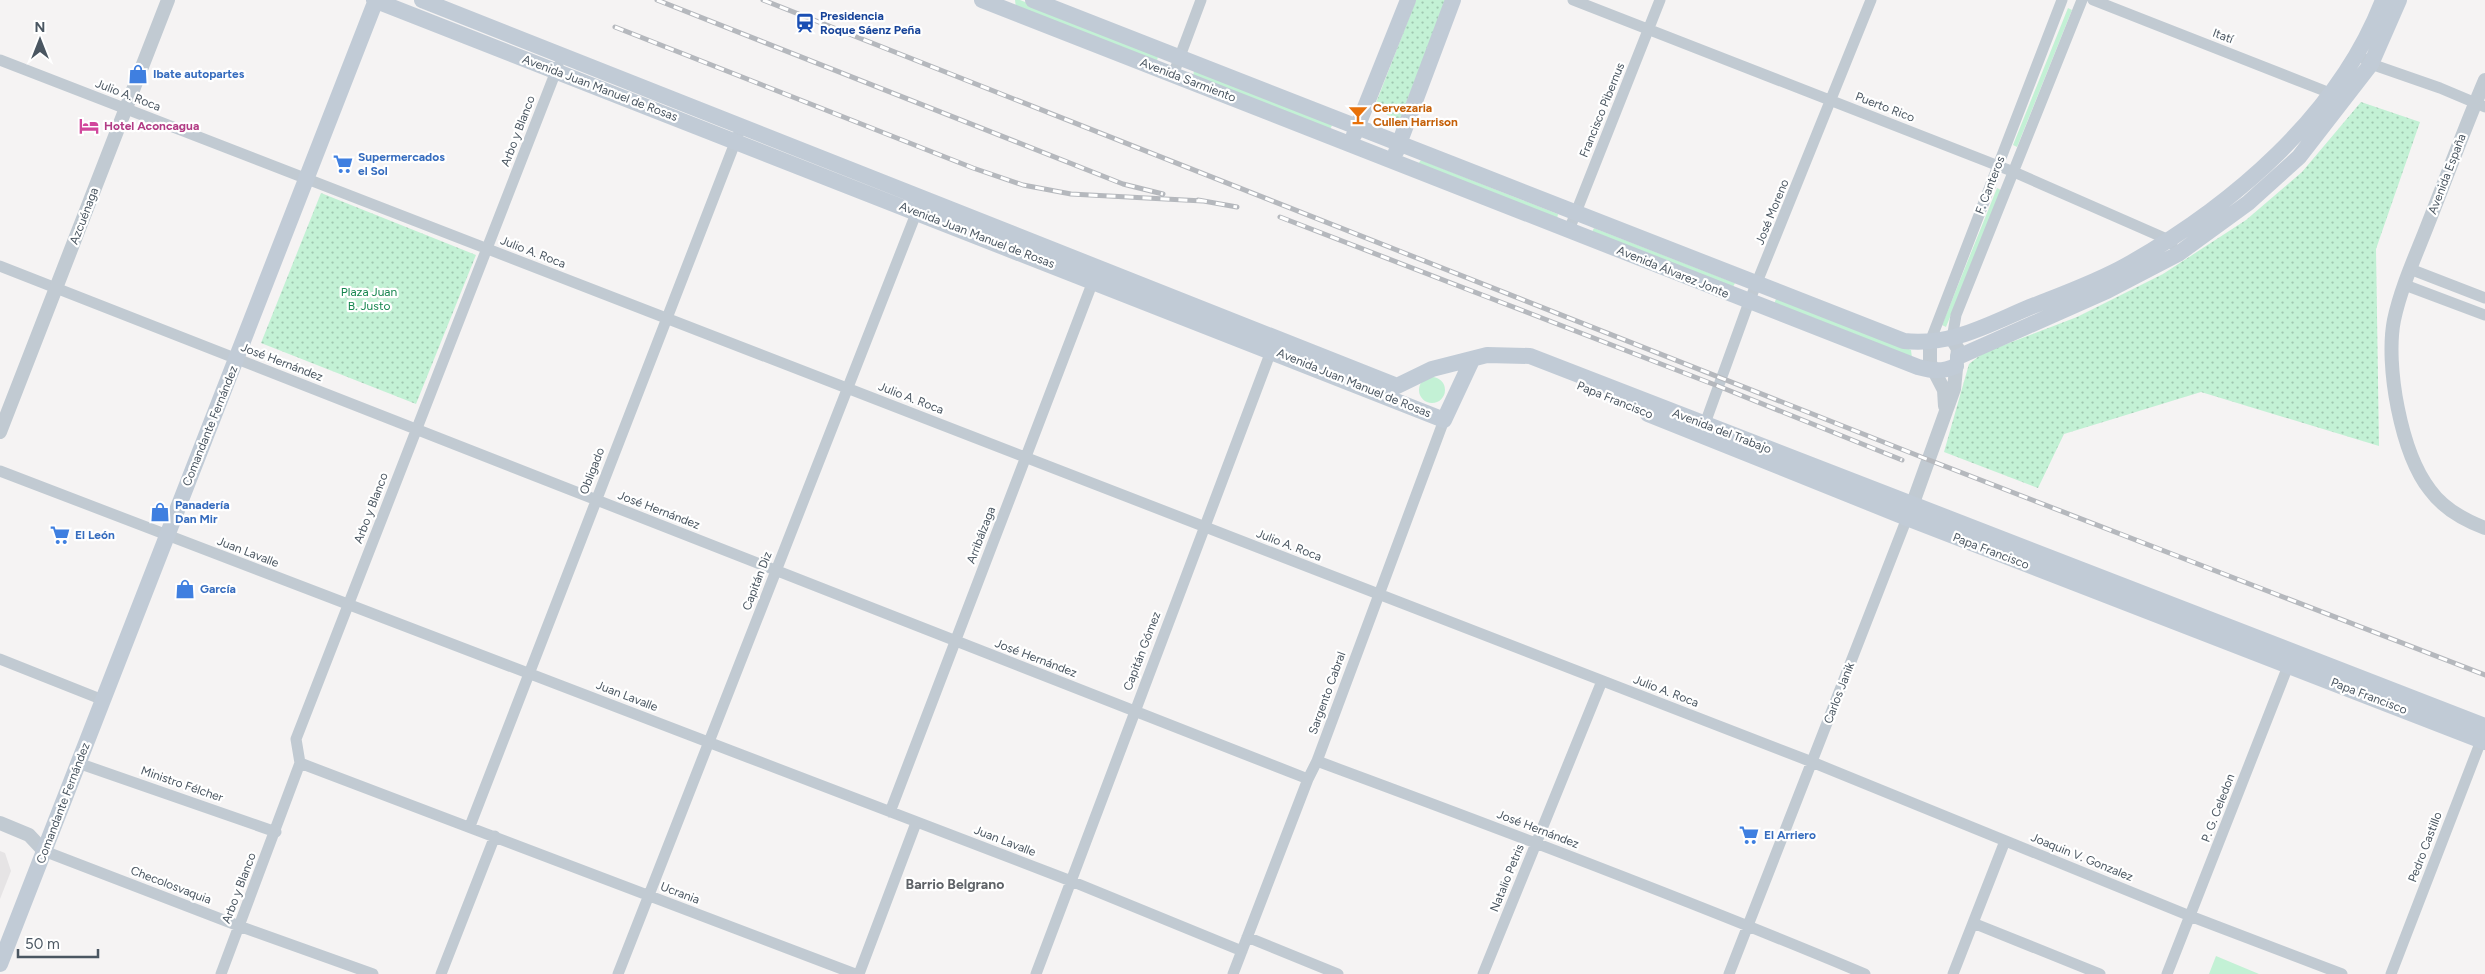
<svg xmlns="http://www.w3.org/2000/svg" width="2485" height="974" font-family="Figtree,sans-serif">
	<style>
		.education { fill: #e6e4e5 }
		.green { fill: #c3f1d5 }
		.park { fill: url(#park-dots) }
		.lines { fill: none; stroke-linecap: round; stroke-linejoin: round }
		.minor { stroke: #c1cad2; stroke-width: 11 }
		.tertiary { stroke: #c1cad2; stroke-width: 14 }
		.secondary { stroke: #c1cbd6; stroke-width: 16 }
		.rail-casing { stroke: #b5b8bd; stroke-width: 5 }
		.rail { stroke: #fff; stroke-width: 3; stroke-dasharray: 9; stroke-linecap: butt }
		.labels { text-anchor: middle; dominant-baseline: central; stroke-width: 4.5; stroke-linejoin: round; paint-order: stroke }
		.transit-label { font-size: 12px; font-weight: bold; fill: #164399; stroke: #fff; text-anchor: start }
		.street-label { font-size: 12px; fill: #4a5661; stroke: #fff }
		.shop-label { font-size: 12px; font-weight: bold; fill: #366cbe; stroke: #fff; text-anchor: start }
		.food-label { font-size: 12px; font-weight: bold; fill: #c56008; stroke: #fff; text-anchor: start }
		.hotel-label { font-size: 12px; font-weight: bold; fill: #b23c85; stroke: #fff; text-anchor: start }
		.park-label { font-size: 12px; fill: #17864f; stroke: #fff }
		.neighbourhood-label { font-size: 14px; font-weight: bold; fill: #5f6368; stroke: #fff }
	</style>
	<defs>
		<pattern id="park-dots" width="8" height="8" patternUnits="userSpaceOnUse" patternTransform="scale(1.25)"><rect width="8" height="8" fill="#c3f1d5"/><path d="M2 2h.1M6 6h.1" fill="none" stroke="#a0c6b0" stroke-width="1.8" stroke-linecap="round"/></pattern>
	</defs>
	<rect width="100%" height="100%" fill="#f5f3f3"/>
	<path class="education" d="M 0,851 L 5,853 L 11,871 L 0,899 Z"/>
	<path class="green" d="M 1015,0 L 1020,0 L 1154,52 L 1158,56 L 1157,61 L 1016,8 Z
		M 2068,8 L 2072,10 L 2017,147 L 2013,145 Z
		M 1194,70 L 1333,123 L 1329,132 L 1193,78 Z
		M 1421,160 L 1558,214 L 1557,219 L 1418,164 Z
		M 1997,188 L 2001,190 L 1946,327 L 1942,325 Z
		M 1594,228 L 1735,283 L 1733,287 L 1592,232 Z
		M 1780,298 L 1911,350 L 1912,358 L 1774,304 L 1776,299 Z
		M1419 390a13 13 0 1 1 26 0a13 13 0 1 1-26 0Z
		M 2216,956 L 2259,974 L 2209,974 Z"/>
	<path class="park" d="M 1416,0 L 1447,0 L 1399,121 L 1374,108 Z
		M 2361,102 L 2420,122 L 2376,249 L 2379,446 L 2201,392 L 2064,434 L 2038,488 L 1944,452 L 1969,364 L 1983,353 L 2077,317 L 2163,274 L 2246,220 L 2302,172 Z
		M 321,193 L 476,255 L 416,404 L 261,343 Z"/>
	<g class="lines">
		<path class="minor" d="M 1573,0 L 2014,172 L 2169,240 L 2172,244
			M 2093,0 L 2330,93 L 2334,97
			M 2358,54 L 2371,64 L 2440,88 L 2485,107
			M 0,60 L 1812,762 L 2190,916 L 2342,974
			M 1173,75 L 1201,0
			M 1569,230 L 1660,0
			M 0,266 L 1308,779
			M 2410,269 L 2485,298
			M 2405,285 L 2485,315
			M 1952,339 L 1956,315 L 2082,0
			M 1930,342 L 2062,0
			M 1703,429 L 1749,302 L 1871,0
			M 0,471 L 1071,881 L 1242,951
			M 0,659 L 103,700
			M 1317,761 C 1501,829 1684,898 1865,974
			M 78,763 L 276,832
			M 300,763 L 855,974
			M 890,812 L 1095,276
			M 470,826 L 738,135
			M 44,851 L 239,926 L 373,974
			M 1973,923 L 2100,974
			M 1247,937 L 1338,974
			M 221,974 L 300,763 L 296,739 L 558,66
			M 441,974 L 495,836
			M 618,974 L 919,206
			M 859,974 L 916,823
			M 1036,974 L 1273,346
			M 1233,974 L 1308,779 L 1317,761 L 1444,420
			M 1483,974 L 1602,681
			M 1729,974 L 1907,518
			M 1953,974 L 2005,841
			M 2167,974 L 2290,661
			M 2391,974 L 2484,733"/>
		<path class="tertiary" d="M 2485,80 C 2465,127 2447,176 2428,224 C 2416,255 2401,287 2394,320 C 2385,365 2401,453 2430,490 C 2443,508 2464,520 2485,528
			M 1930,342 L 1930,363 L 1944,390 L 1945,406
			M 0,432 L 168,0
			M 1909,514 L 1954,389 L 1958,349 L 1952,339
			M 0,823 L 29,835 L 44,851"/>
		<path class="secondary" d="M 374,0 L 1444,420 L 1472,360
			M 422,0 L 1397,386 L 1432,369 L 1487,355 L 1530,356 L 2485,726
			M 982,0 L 1918,367 C 1933,371 1942,372 1956,366
			M 1033,0 C 1324,111 1613,230 1904,341 C 1952,346 1987,325 2030,307 C 2063,294 2097,282 2127,265 C 2232,206 2339,115 2383,0
			M 1354,135 L 1408,0
			M 1396,152 L 1453,0
			M 1958,357 L 2107,291 L 2178,254 L 2248,203 L 2299,157 L 2371,64 L 2399,0
			M 1648,414 L 1907,518 L 2485,742
			M 0,964 L 376,0"/>
		<defs>
			<path id="rail" d="M 657,0 L 1123,184 L 1163,194
				M 763,0 L 1929,460 L 2485,675
				M 615,27 L 973,168 L 1023,185 L 1071,194 L 1203,201
				M 1198,200 L 1237,207
				M 1280,217 L 1718,386 L 1902,460"/>
		</defs>
		<use href="#rail" class="rail-casing"/>
		<use href="#rail" class="rail"/>
	</g>
	<defs>
		<symbol id="station-bare" viewBox="-9 -9 18 18"><path d="M-3-6H3Q5-6 5-4V2Q5 4 3 4L4.5 6H3L1.5 4h-3L-3 6H-4.5L-3 4Q-5 4-5 2V-4Q-5-6-3-6ZM-3.5-4v3h7v-3ZM-3.5 1v1.5H-2V1ZM2 1v1.5H3.5V1Z" fill="#1a4fb4" stroke="#fff" stroke-width="2.5" paint-order="stroke"/></symbol>
		<symbol id="shop-bare" viewBox="-9 -9 18 18"><path d="M-5-2.5h2.3a2.7 3.5 0 0 1 5.4 0H5L5.5 6h-11ZM-1.5-2.5h3a1.5 2.3 0 0 0-3 0Z" fill="#3f7fe0" stroke="#fff" stroke-width="2.5" paint-order="stroke"/></symbol>
		<symbol id="bar-bare" viewBox="-9 -9 18 18"><path d="M-6-5H6L.8 .8V4.5H3.5V6h-7V4.5H-.8V.8Z" fill="#e8710a" stroke="#fff" stroke-width="2.5" paint-order="stroke"/></symbol>
		<symbol id="hotel-bare" viewBox="-9 -9 18 18"><path d="M-6-4.5h1.5V1H6V5H4.5V3h-9V5H-6ZM-4 0a1.8 1.8 0 1 1 3.6 0ZM.5 0V-2.5h3Q6-2.5 6 0Z" fill="#d1479c" stroke="#fff" stroke-width="2.5" paint-order="stroke"/></symbol>
		<symbol id="supermarket-bare" viewBox="-9 -9 18 18"><path d="M-6-5.5h2.5l.6 2H6L4.5 2H-2.5L-4.4-4H-6ZM-1.5 3.2a1.3 1.3 0 1 0 .1 0ZM3 3.2a1.3 1.3 0 1 0 .1 0Z" fill="#3f7fe0" stroke="#fff" stroke-width="2.5" paint-order="stroke"/></symbol>
	</defs>
	<g fill-rule="evenodd">
		<use href="#station-bare" x="791" y="9" width="28" height="28"/>
		<use href="#shop-bare" x="124" y="60" width="28" height="28"/>
		<use href="#bar-bare" x="1344" y="101" width="28" height="28"/>
		<use href="#hotel-bare" x="75" y="112" width="28" height="28"/>
		<use href="#supermarket-bare" x="329" y="150" width="28" height="28"/>
		<use href="#shop-bare" x="146" y="498" width="28" height="28"/>
		<use href="#supermarket-bare" x="46" y="521" width="28" height="28"/>
		<use href="#shop-bare" x="171" y="575" width="28" height="28"/>
		<use href="#supermarket-bare" x="1735" y="821" width="28" height="28"/>
	</g>
	<g class="labels">
		<g class="transit-label">
			<text x="820" y="16">Presidencia<tspan x="820" dy="14">Roque Sáenz Peña</tspan></text>
		</g>
		<g class="street-label">
			<text transform="translate(2223 36) rotate(21)">Itatí</text>
			<text transform="translate(1188 80) rotate(21)">Avenida Sarmiento</text>
			<text transform="translate(600 88) rotate(21)">Avenida Juan Manuel de Rosas</text>
			<text transform="translate(128 95) rotate(21)">Julio A. Roca</text>
			<text transform="translate(1885 107) rotate(21)">Puerto Rico</text>
			<text transform="translate(1602 110) rotate(-68)">Francisco Pibernus</text>
			<text transform="translate(518 131) rotate(-69)">Arbo y Blanco</text>
			<text transform="translate(2447 174) rotate(-69)">Avenida España</text>
			<text transform="translate(1990 185) rotate(-69)">F. Canteros</text>
			<text transform="translate(1772 212) rotate(-68)">José Moreno</text>
			<text transform="translate(84 216) rotate(-69)">Azcuénaga</text>
			<text transform="translate(977 235) rotate(21)">Avenida Juan Manuel de Rosas</text>
			<text transform="translate(533 252) rotate(21)">Julio A. Roca</text>
			<text transform="translate(1673 272) rotate(22)">Avenida Álvarez Jonte</text>
			<text transform="translate(282 362) rotate(21)">José Hernández</text>
			<text transform="translate(1354 383) rotate(22)">Avenida Juan Manuel de Rosas</text>
			<text transform="translate(911 398) rotate(21)">Julio A. Roca</text>
			<text transform="translate(1615 400) rotate(22)">Papa Francisco</text>
			<text transform="translate(210 426) rotate(-68)">Comandante Fernández</text>
			<text transform="translate(1722 431) rotate(21)">Avenida del Trabajo</text>
			<text transform="translate(592 471) rotate(-69)">Obligado</text>
			<text transform="translate(371 508) rotate(-69)">Arbo y Blanco</text>
			<text transform="translate(659 510) rotate(21)">José Hernández</text>
			<text transform="translate(981 535) rotate(-69)">Arribálzaga</text>
			<text transform="translate(1289 545) rotate(21)">Julio A. Roca</text>
			<text transform="translate(1991 551) rotate(21)">Papa Francisco</text>
			<text transform="translate(248 552) rotate(21)">Juan Lavalle</text>
			<text transform="translate(757 581) rotate(-69)">Capitán Diz</text>
			<text transform="translate(1142 651) rotate(-69)">Capitán Gómez</text>
			<text transform="translate(1036 658) rotate(21)">José Hernández</text>
			<text transform="translate(1666 691) rotate(21)">Julio A. Roca</text>
			<text transform="translate(1327 693) rotate(-70)">Sargento Cabral</text>
			<text transform="translate(1839 693) rotate(-69)">Carlos Janik</text>
			<text transform="translate(627 696) rotate(21)">Juan Lavalle</text>
			<text transform="translate(2369 696) rotate(21)">Papa Francisco</text>
			<text transform="translate(182 784) rotate(19)">Ministro Félcher</text>
			<text transform="translate(63 803) rotate(-69)">Comandante Fernández</text>
			<text transform="translate(2218 808) rotate(-69)">P. G. Celedon</text>
			<text transform="translate(1538 829) rotate(21)">José Hernández</text>
			<text transform="translate(1005 841) rotate(21)">Juan Lavalle</text>
			<text transform="translate(2425 847) rotate(-69)">Pedro Castillo</text>
			<text transform="translate(2082 857) rotate(22)">Joaquin V. Gonzalez</text>
			<text transform="translate(1507 878) rotate(-68)">Natalio Petris</text>
			<text transform="translate(171 885) rotate(21)">Checolosvaquia</text>
			<text transform="translate(239 888) rotate(-69)">Arbo y Blanco</text>
			<text transform="translate(680 893) rotate(21)">Ucrania</text>
		</g>
		<g class="shop-label">
			<text x="153" y="74">Ibate autopartes</text>
			<text x="358" y="157">Supermercados<tspan x="358" dy="14">el Sol</tspan></text>
			<text x="175" y="505">Panadería<tspan x="175" dy="14">Dan Mir</tspan></text>
			<text x="75" y="535">El León</text>
			<text x="200" y="589">García</text>
			<text x="1764" y="835">El Arriero</text>
		</g>
		<g class="food-label">
			<text x="1373" y="108">Cervezaria<tspan x="1373" dy="14">Cullen Harrison</tspan></text>
		</g>
		<g class="hotel-label">
			<text x="104" y="126">Hotel Aconcagua</text>
		</g>
		<g class="park-label">
			<text x="369" y="292">Plaza Juan<tspan x="369" dy="14">B. Justo</tspan></text>
		</g>
		<g class="neighbourhood-label">
			<text x="955" y="884">Barrio Belgrano</text>
		</g>
	</g>
	<g transform="translate(40 40)" stroke="#ffffff" stroke-width="4" paint-order="stroke">
	<path d="M0-4L9 19L0 12L-9 19Z" fill="#4a5661"/>
	<text y="-8" font-size="14" font-weight="bold" text-anchor="middle" fill="#4a5661">N</text>
	</g>
	<path d="M18 949v8h80v-8" fill="none" stroke="#4a5661" stroke-width="2.5"/>
	<text x="25" y="949" font-size="15" fill="#4a5661" stroke="#ffffff" stroke-width="4" paint-order="stroke">50 m</text>
</svg>
